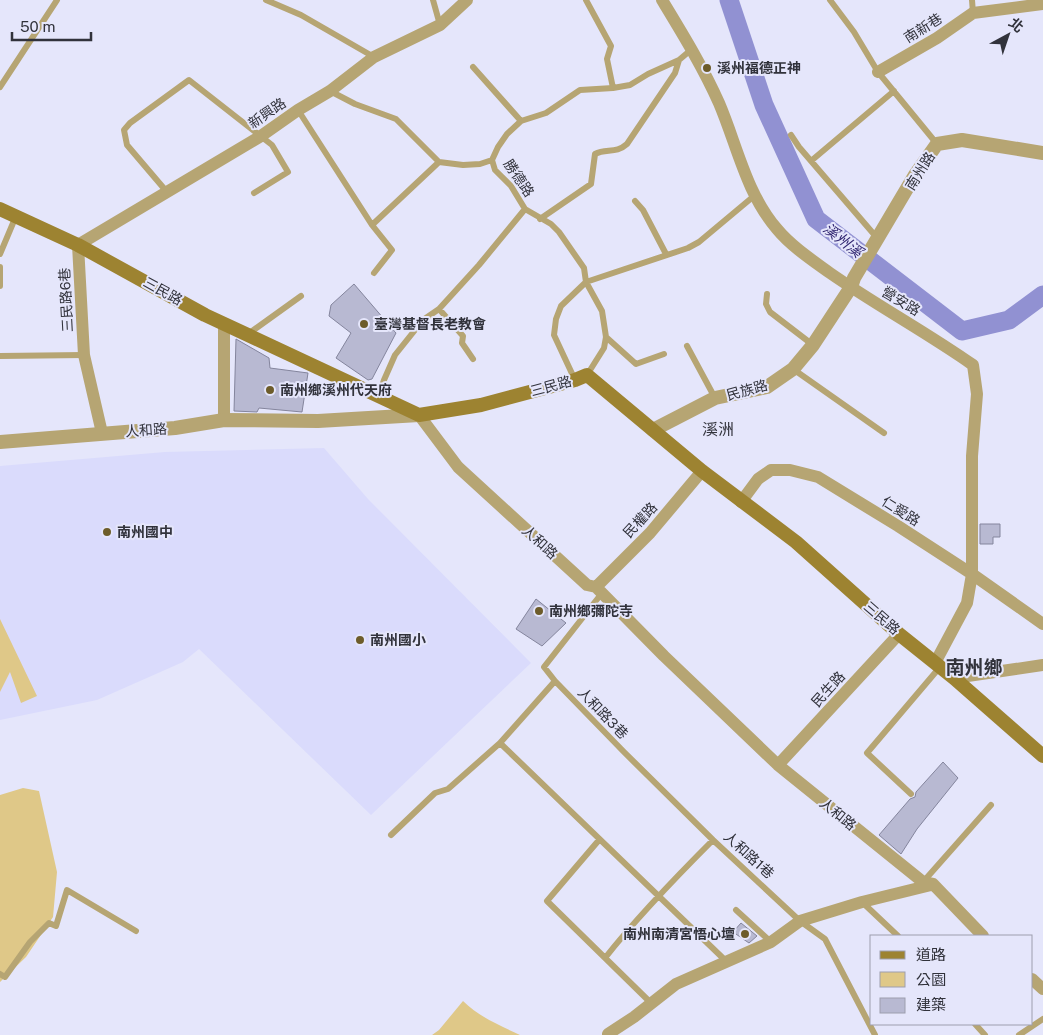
<svg xmlns="http://www.w3.org/2000/svg" width="1043" height="1035" font-family="'Public Sans','Noto Sans TC',sans-serif">
	<style>
		.built { fill: #dadbfc }
		.green { fill: #dfc888 }
		.lines { fill: none; stroke-linecap: round; stroke-linejoin: round }
		.river { stroke: #9191d2; stroke-width: 19 }
		.building { fill: #b8b9d2; stroke: #84859d }
		.service { stroke: #b6a573; stroke-width: 6 }
		.minor { stroke: #b6a573; stroke-width: 12 }
		.tertiary { stroke: #b6a573; stroke-width: 14 }
		.secondary { stroke: #9d8331; stroke-width: 14 }
		.poi-dot { fill: #6d5c2a; stroke: #e5e6fb; stroke-width: 2 }
		.labels { text-anchor: middle; dominant-baseline: central; stroke-width: 4; stroke-linejoin: round; paint-order: stroke }
		.street-label { font-size: 14px; fill: #31323b; stroke: #e5e6fb }
		.poi-label { font-size: 14px; font-weight: bold; fill: #31323b; stroke: #e5e6fb; text-anchor: start }
		.water-label { font-size: 15px; font-style: italic; fill: #302570; stroke: #e5e6fb }
		.quarter-label { font-size: 16px; fill: #31323b; stroke: #e5e6fb }
		.district-label { font-size: 19px; font-weight: bold; fill: #31323b; stroke: #e5e6fb }
	</style>
	<rect width="100%" height="100%" fill="#e5e6fb"/>
	<path class="built" d="M 324,448 L 368,499 L 531,663 L 371,815 L 199,649 L 183,662 L 97,700 L 0,720 L 0,466 L 165,452 Z"/>
	<path class="green" d="M 0,619 L 37,696 L 21,703 L 10,672 L 0,692 Z
		M 23,788 L 39,791 L 57,872 L 53,917 L 26,957 L 0,982 L 0,795 Z
		M 463,1001 C 479,1017 501,1026 520,1035 L 432,1035 L 439,1030 Z"/>
	<g class="lines">
		<path class="river" d="M 729,0 L 764,105 L 816,219 L 962,331 L 1009,320 L 1043,295"/>
	</g>
	<path class="building" d="M 354,284 L 396,333 L 372,379 L 368,380 L 336,358 L 351,333 L 329,316 L 331,305 Z
		M 236,339 L 269,358 L 270,368 L 308,373 L 302,412 L 259,408 L 257,412 L 234,411 Z
		M 980,524 L 1000,524 L 1000,537 L 993,537 L 993,544 L 980,544 Z
		M 536,599 L 566,623 L 542,646 L 516,629 Z
		M 943,762 L 958,778 L 917,829 L 901,854 L 879,835 L 910,799 L 915,797 L 916,792 Z
		M 741,923 L 757,936 L 749,943 L 733,932 Z"/>
	<g class="lines">
		<path class="service" d="M 266,0 L 301,15 L 374,57
			M 433,0 L 440,25
			M 586,0 L 611,46 L 607,59 L 613,88
			M 830,0 L 854,32 L 878,72 L 937,144
			M 972,0 L 973,13
			M 473,67 L 521,121
			M 0,87 L 57,0
			M 330,91 L 355,104 L 396,119 L 439,162 L 463,165 L 480,164 L 492,160
			M 298,110 L 372,225 L 439,162
			M 791,135 L 799,147 L 878,239
			M 811,161 L 894,91
			M 167,192 L 127,145 L 124,130 L 130,123 L 189,80 L 272,145 L 288,172 L 254,193
			M 635,201 L 643,210 L 666,254
			M 525,209 L 551,224 L 559,232 L 584,268 L 586,282 L 602,311 L 606,337 L 604,348 L 587,375
			M 540,219 L 591,184 L 595,154 C 606,148 616,154 627,144 L 675,73 L 679,60
			M 372,225 L 392,250 L 374,273
			M 0,254 L 16,216
			M 0,267 L 0,286
			M 767,294 L 766,304 L 770,312 L 813,345
			M 439,309 L 463,336 L 462,343 L 473,359
			M 248,334 L 301,296
			M 606,337 L 636,364 L 664,354
			M 687,346 L 715,398
			M 0,356 L 84,355
			M 793,369 L 884,433
			M 575,380 L 554,335 L 556,319 L 561,306 L 586,282 L 688,248 L 699,242 L 754,196
			M 379,396 L 384,380 L 395,355 L 423,320 L 439,309 L 479,265 L 525,209 L 511,186 L 495,170 L 492,160 L 498,147 L 507,134 L 521,121 L 546,113 L 580,90 L 613,88 L 630,85 L 648,74 L 679,60 L 692,49
			M 602,593 L 544,667 L 555,681 L 624,752 L 713,840 L 800,921 L 825,939 L 875,1035
			M 500,743 L 727,962
			M 911,794 L 867,753 L 940,667
			M 391,835 L 435,793 L 448,789 L 500,743 L 555,681
			M 599,840 L 547,901 L 651,1003
			M 923,882 L 991,805
			M 862,902 L 898,936
			M 736,910 L 771,942
			M 605,958 C 638,916 675,878 713,840
			M 0,974 L 5,977 L 30,942 L 49,923 L 56,926 L 67,890 L 136,931
			M 975,1024 L 985,1035
			M 1019,1035 L 1043,1019"/>
		<path class="minor" d="M 662,0 C 682,33 703,67 719,103 C 737,145 746,193 777,229 C 791,246 812,260 830,273 C 876,305 926,332 973,365 L 977,394 L 972,456 L 972,574 L 967,603 L 935,663
			M 878,72 L 937,38 L 973,13 L 1043,4
			M 419,415 L 458,467 L 587,585 L 596,587 L 664,656 L 778,765 L 923,882 L 933,884 L 983,936
			M 224,420 L 224,324
			M 102,433 L 84,355 L 78,245 L 261,136 L 298,110 L 330,91 L 374,57 L 440,25 L 467,0
			M 741,502 L 758,479 L 771,470 L 790,470 L 818,477 L 898,526 L 972,574 L 1043,624
			M 596,587 L 650,533 L 702,471
			M 954,678 L 1043,665
			M 778,765 L 899,634
			M 1032,979 L 1043,989
			M 608,1034 L 634,1017 L 676,984 L 771,942 L 800,921 L 862,902 L 931,885"/>
		<path class="tertiary" d="M 653,430 L 715,398 L 767,387 L 793,369 L 813,345 L 851,287 L 854,278 L 915,175 L 937,144 L 962,140 L 1043,153
			M 0,442 L 175,428 L 224,420 L 318,421 L 419,415"/>
		<path class="secondary" d="M 0,209 L 78,245 L 205,315 L 419,415 L 481,405 L 575,380 L 587,375 L 702,471 L 796,542 L 899,634 L 954,678 L 1043,756"/>
	</g>
	<g class="poi-dot">
		<circle cx="707" cy="68" r="5"/>
		<circle cx="364" cy="324" r="5"/>
		<circle cx="270" cy="390" r="5"/>
		<circle cx="107" cy="532" r="5"/>
		<circle cx="539" cy="611" r="5"/>
		<circle cx="360" cy="640" r="5"/>
		<circle cx="745" cy="934" r="5"/>
	</g>
	<g class="labels">
		<g class="street-label">
			<text transform="translate(923 28) rotate(-32)">南新巷</text>
			<text transform="translate(267 113) rotate(-34)">新興路</text>
			<text transform="translate(920 171) rotate(-58)">南州路</text>
			<text transform="translate(519 178) rotate(56)">勝德路</text>
			<text transform="translate(163 291) rotate(29)">三民路</text>
			<text transform="translate(66 300) rotate(-93)">三民路6巷</text>
			<text transform="translate(901 301) rotate(31)">營安路</text>
			<text transform="translate(551 386) rotate(-15)">三民路</text>
			<text transform="translate(747 390) rotate(-15)">民族路</text>
			<text transform="translate(146 430) rotate(-4)">人和路</text>
			<text transform="translate(901 511) rotate(32)">仁愛路</text>
			<text transform="translate(640 520) rotate(-47)">民權路</text>
			<text transform="translate(540 542) rotate(42)">人和路</text>
			<text transform="translate(882 618) rotate(41)">三民路</text>
			<text transform="translate(828 689) rotate(-48)">民生路</text>
			<text transform="translate(603 713) rotate(46)">人和路3巷</text>
			<text transform="translate(838 814) rotate(39)">人和路</text>
			<text transform="translate(749 855) rotate(42)">人和路1巷</text>
		</g>
		<g class="poi-label">
			<text x="717" y="68">溪州福德正神</text>
			<text x="374" y="324">臺灣基督長老教會</text>
			<text x="280" y="390">南州鄉溪州代天府</text>
			<text x="117" y="532">南州國中</text>
			<text x="549" y="611">南州鄉彌陀寺</text>
			<text x="370" y="640">南州國小</text>
			<text x="735" y="934" text-anchor="end">南州南清宮悟心壇</text>
		</g>
		<g class="water-label">
			<text transform="translate(843 240) rotate(38)">溪州溪</text>
		</g>
		<g class="quarter-label">
			<text x="718" y="429">溪洲</text>
		</g>
		<g class="district-label">
			<text x="974" y="667">南州鄉</text>
		</g>
	</g>
	<rect x="870" y="935" width="162" height="90" fill="#e5e6fb" stroke="#9d9eae"/>
	<rect x="880" y="951" width="25" height="8" fill="#9d8331" stroke="#9d9eae"/>
	<text x="916" y="960" font-size="15" fill="#31323b">道路</text>
	<rect x="880" y="972" width="25" height="15" fill="#dfc888" stroke="#9d9eae"/>
	<text x="916" y="985" font-size="15" fill="#31323b">公園</text>
	<rect x="880" y="998" width="25" height="15" fill="#b8b9d2" stroke="#9d9eae"/>
	<text x="916" y="1010" font-size="15" fill="#31323b">建築</text>
	<g transform="translate(1008 35) rotate(40)" stroke="#e5e6fb" stroke-width="4" paint-order="stroke">
	<path d="M0-4L9 19L0 12L-9 19Z" fill="#31323b"/>
	<text y="-8" font-size="14" font-weight="bold" text-anchor="middle" fill="#31323b">北</text>
	</g>
	<path d="M12 32v8h79v-8" fill="none" stroke="#31323b" stroke-width="2.5"/>
	<text x="20" y="32" font-size="15" fill="#31323b" stroke="#e5e6fb" stroke-width="4" paint-order="stroke">50 m</text>
</svg>
